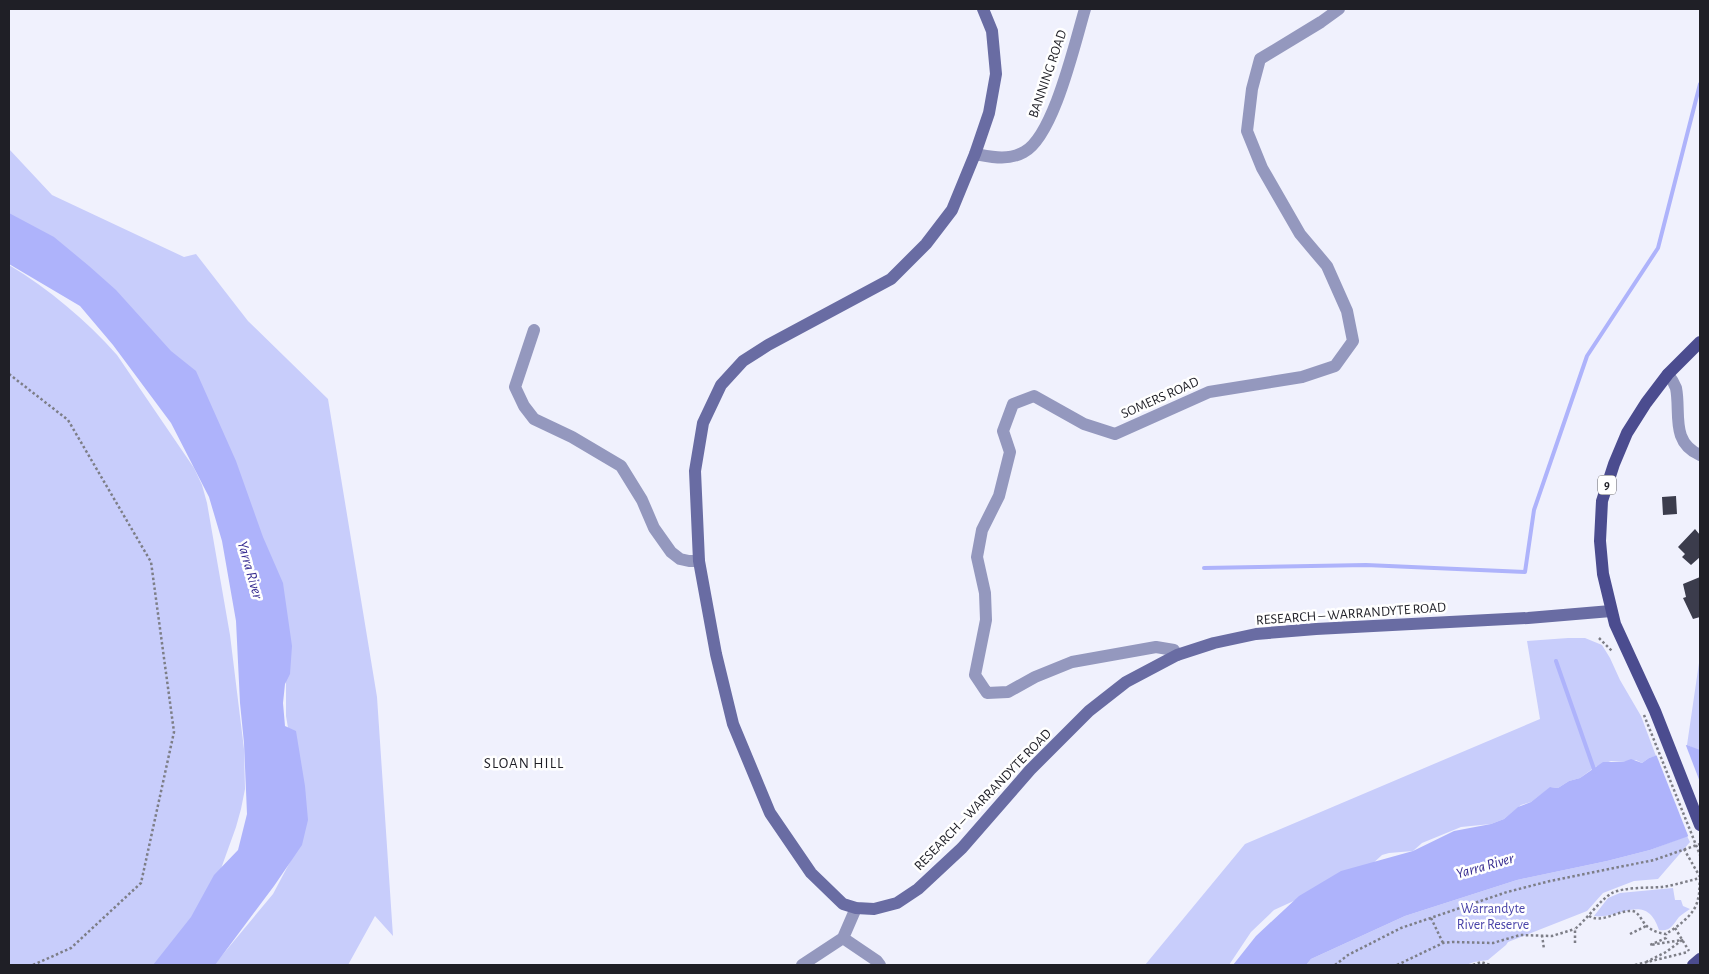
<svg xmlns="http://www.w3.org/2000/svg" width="1709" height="974" font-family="'Alegreya Sans',sans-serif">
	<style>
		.green { fill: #c8cdfb }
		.water { fill: #aeb3fb }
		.pier { fill: #f0f1fd }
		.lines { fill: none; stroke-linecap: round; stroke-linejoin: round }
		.stream { stroke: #aeb3fb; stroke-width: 4 }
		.building { fill: #3b3c4c }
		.path { stroke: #7d7e87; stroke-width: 2.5; stroke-dasharray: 2.5 2.5; stroke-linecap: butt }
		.street { stroke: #9498be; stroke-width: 12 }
		.secondary { stroke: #696ca3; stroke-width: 12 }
		.primary { stroke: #4b4c8f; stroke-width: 12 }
		.path-bridge { stroke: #7d7e87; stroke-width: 2.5; stroke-dasharray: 2.5 2.5; stroke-linecap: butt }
		.labels { text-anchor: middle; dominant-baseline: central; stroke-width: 5; stroke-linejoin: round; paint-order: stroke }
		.shield { fill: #fff; stroke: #626267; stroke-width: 1 }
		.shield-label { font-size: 12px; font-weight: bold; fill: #1f1f26 }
		.street-label { font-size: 14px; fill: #1f1f26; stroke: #fff }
		.park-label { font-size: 14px; fill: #4a44a9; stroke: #fff }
		.water-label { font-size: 15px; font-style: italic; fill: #382d91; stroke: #fff }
		.neighbourhood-label { font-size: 15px; letter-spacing: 1px; fill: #1f1f26; stroke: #fff }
	</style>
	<rect width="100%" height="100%" fill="#f0f1fd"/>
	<path class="green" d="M 9,149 L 52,195 L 184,257 L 196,254 L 248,321 L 328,399 L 377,697 L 393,936 L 375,916 L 348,965 L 214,965 L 273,894 L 290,862 L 305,829 L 286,716 L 286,680 L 236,476 L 9,224 Z
		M 9,265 C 49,289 86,320 117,355 L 194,468 L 202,485 L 207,503 L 230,635 L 244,749 L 245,789 L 241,809 L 236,827 L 213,891 L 161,965 L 9,965 Z
		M 1568,638 L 1585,638 L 1602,645 L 1610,658 L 1620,680 L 1641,716 L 1656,756 L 1649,758 L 1642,763 L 1636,760 L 1623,762 L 1611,761 L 1595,767 L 1580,778 L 1569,781 L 1558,788 L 1551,787 L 1531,802 L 1521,805 L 1504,819 L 1491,824 L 1461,827 L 1422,843 L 1413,851 L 1389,853 L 1382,855 L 1370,866 L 1274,910 L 1251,932 L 1229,965 L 1145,965 L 1245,844 L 1540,719 L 1527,641 Z
		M 1700,656 L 1700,750 L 1698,750 L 1687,745 Z
		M 1687,836 L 1690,842 L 1658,879 L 1634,881 L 1603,893 L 1587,911 L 1508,942 L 1506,945 L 1488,960 L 1474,962 L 1466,965 L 1306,965 L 1311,959 L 1405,916 L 1517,880 L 1607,861 L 1650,850 Z
		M 1673,888 L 1675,900 L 1681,900 L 1683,906 L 1690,909 C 1686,912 1682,914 1679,917 C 1673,925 1670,932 1659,930 C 1646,891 1620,920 1594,916 L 1608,898 L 1620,893 Z"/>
	<path class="water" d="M 9,213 L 54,237 L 89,266 L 116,290 L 171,351 L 196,371 L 236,461 L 263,537 L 283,583 L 292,646 L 290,674 L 285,684 L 283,703 L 285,726 L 296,731 L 305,786 L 308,820 L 302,845 L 274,886 L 215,965 L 153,965 L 191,917 L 214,875 L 238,850 L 247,814 L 244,743 L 240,703 L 236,621 L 222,541 L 209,497 L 171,423 L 113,345 L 80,306 L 9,264 Z
		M 1687,745 L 1700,750 L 1700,832 L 1650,850 L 1607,861 L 1517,880 L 1405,916 L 1311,959 L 1306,965 L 1233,965 L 1256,936 L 1299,896 L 1341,871 L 1413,851 L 1454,831 L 1491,824 L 1504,819 L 1518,807 L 1531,802 L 1550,787 L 1558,788 L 1569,781 L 1580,778 L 1603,762 L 1623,762 L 1631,759 L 1642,763 L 1649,758 Z"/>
	<path class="pier" d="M 1685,743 L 1700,782 L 1700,835 L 1689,838 L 1656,754 Z"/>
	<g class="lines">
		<path class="stream" d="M 1204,568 L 1366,565 L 1525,572 L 1534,510 L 1587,356 L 1658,248 L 1700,84
			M 1556,661 L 1595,772"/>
	</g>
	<path class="building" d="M 1676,496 L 1677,514 L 1663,515 L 1662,497 Z
		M 1695,529 L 1700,535 L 1700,557 L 1691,565 L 1682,557 L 1685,554 L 1678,547 Z
		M 1700,577 L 1700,617 L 1693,619 L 1683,598 L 1686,597 L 1683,584 Z"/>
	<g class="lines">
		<path class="path" d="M 9,374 L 68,420 L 151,562 L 174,732 L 141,883 L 71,948 L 33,965
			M 1599,638 L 1612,651
			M 1684,849 L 1700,877
			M 1589,916 C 1602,924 1618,910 1632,911 C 1640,912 1642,923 1648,927 C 1654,932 1660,933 1666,934 C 1678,926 1695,915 1698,899 C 1700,893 1699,886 1700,879
			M 1431,918 L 1443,943
			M 1675,928 L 1689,951
			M 1630,934 L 1646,926
			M 1542,935 L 1544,949
			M 1575,943 L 1575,929 C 1587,919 1600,900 1612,893 C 1624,887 1648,888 1662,887 C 1675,885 1688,881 1700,878
			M 1646,962 L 1666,952 L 1682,940 L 1650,945 L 1666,938 L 1666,934
			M 1335,965 L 1348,955 L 1401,928 L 1507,892 L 1550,881 L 1654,860 L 1700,844
			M 1397,965 L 1443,943 L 1453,942 L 1493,943 L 1520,935 L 1552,936 L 1575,929
			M 1473,965 L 1481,962 L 1490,965
			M 1635,965 L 1688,952"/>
		<path class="street" d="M 975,154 C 992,157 1008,161 1024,152 C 1054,136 1075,42 1085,9
			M 534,330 L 515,387 L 524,406 L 534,419 L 572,437 L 621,466 L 642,500 L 654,528 L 671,552 L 680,559 L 689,561 L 699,561
			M 1668,374 C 1671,378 1674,383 1676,388 C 1681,412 1670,442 1700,455
			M 1177,655 L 1174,650 L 1156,647 L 1072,662 L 1035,677 L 1008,692 L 987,693 L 975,675 L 986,620 L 985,593 L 977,557 L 982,530 L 999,496 L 1010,452 L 1003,431 L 1013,404 L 1034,396 L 1084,424 L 1115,434 L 1209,392 L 1302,377 L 1335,366 L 1353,341 L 1347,311 L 1327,266 L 1300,234 L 1262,168 L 1247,131 L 1252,89 L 1260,59 L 1321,22 L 1339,9
			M 843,938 L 877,961 L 880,965
			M 802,965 L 843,938 L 856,908"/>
		<path class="secondary" d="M 983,9 L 992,31 L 996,74 L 989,113 L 975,154 L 952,210 L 926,244 L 891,279 L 768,345 L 743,361 L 721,385 L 703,423 L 695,471 L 699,561 L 716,654 L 733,724 L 770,813 L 811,873 L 843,904 L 856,908 L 874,909 L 897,903 L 918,889 L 962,848 L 1030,770 L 1089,711 L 1126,682 L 1177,655 L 1214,643 L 1256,634 L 1316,629 L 1528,618 L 1611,611"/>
		<path class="primary" d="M 1700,342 L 1668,374 L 1646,403 L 1627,433 L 1614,464 L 1602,501 L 1600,541 L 1603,574 L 1615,624 L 1655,711 L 1700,825
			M 1693,965 L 1700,959"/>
		<path class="path-bridge" d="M 1644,715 L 1700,855"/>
	</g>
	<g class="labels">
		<rect class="shield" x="1598" y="475.5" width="18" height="19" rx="4"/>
		<g class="shield-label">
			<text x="1607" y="485">9</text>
		</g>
		<g class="street-label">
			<text transform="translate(1048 74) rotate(-71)">BANNING ROAD</text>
			<text transform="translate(1160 398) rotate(-24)">SOMERS ROAD</text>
			<text transform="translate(1351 614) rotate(-4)">RESEARCH – WARRANDYTE ROAD</text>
			<text transform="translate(983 800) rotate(-46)">RESEARCH – WARRANDYTE ROAD</text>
		</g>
		<g class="park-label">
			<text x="1493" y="909">Warrandyte<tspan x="1493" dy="16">River Reserve</tspan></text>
		</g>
		<g class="water-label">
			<text transform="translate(250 570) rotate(74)">Yarra River</text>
			<text transform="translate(1485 866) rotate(-16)">Yarra River</text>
		</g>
		<g class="neighbourhood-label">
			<text x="524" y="763">SLOAN HILL</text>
		</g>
	</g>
	<rect width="1709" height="974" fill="none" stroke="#1f1f26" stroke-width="20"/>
</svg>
